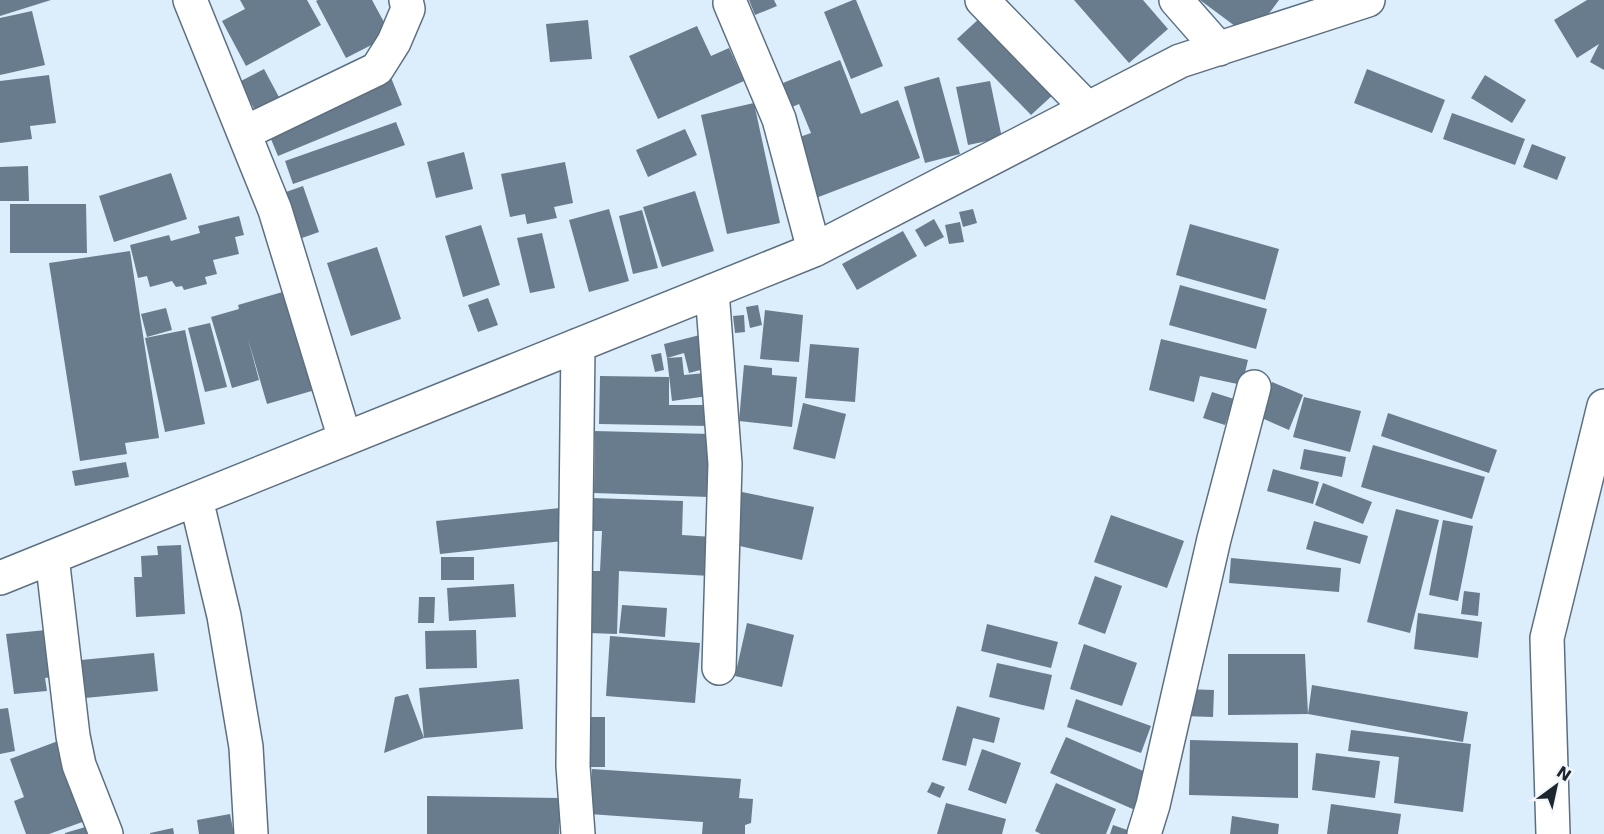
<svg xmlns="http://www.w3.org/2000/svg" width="1604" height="834" font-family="'DejaVu Sans',sans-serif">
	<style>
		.building { fill: #697c8d }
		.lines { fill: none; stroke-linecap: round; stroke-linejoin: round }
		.minor-casing { stroke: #5c6f80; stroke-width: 36 }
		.minor { stroke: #fff; stroke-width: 33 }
	</style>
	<rect width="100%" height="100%" fill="#dcedfc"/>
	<path class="building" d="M 0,0 L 51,0 L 0,16 Z
		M 240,0 L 307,0 L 321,25 L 246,66 L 222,21 L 245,9 Z
		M 318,0 L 372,0 L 391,35 L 346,58 L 316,1 Z
		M 749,0 L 774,0 L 777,6 L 755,15 Z
		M 853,0 L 856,0 L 883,66 L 851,79 L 824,12 Z
		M 1074,0 L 1143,0 L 1168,29 L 1129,63 Z
		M 1200,0 L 1279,0 L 1251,38 Z
		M 1587,0 L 1604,0 L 1604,70 L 1590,62 L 1599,44 L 1577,58 L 1554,20 Z
		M 32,11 L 45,65 L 0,75 L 0,18 Z
		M 982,16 L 1055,93 L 1031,115 L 957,39 Z
		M 588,20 L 592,59 L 550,62 L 546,24 Z
		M 697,26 L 711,56 L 729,48 L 744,81 L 658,119 L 629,56 Z
		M 840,60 L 861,114 L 898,100 L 920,158 L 816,198 L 794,139 L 811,133 L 799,104 L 783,111 L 773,87 Z
		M 264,69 L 280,99 L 256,112 L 239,82 Z
		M 1367,69 L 1445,100 L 1432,133 L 1354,103 Z
		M 49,75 L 56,123 L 30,126 L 32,139 L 0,143 L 0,81 Z
		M 390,75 L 402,105 L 278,156 L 266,127 Z
		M 1485,75 L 1526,100 L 1512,123 L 1471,98 Z
		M 939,77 L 960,154 L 925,163 L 904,87 Z
		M 990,81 L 1002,138 L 968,145 L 956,87 Z
		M 754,103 L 780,223 L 727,234 L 701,115 Z
		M 1452,113 L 1525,139 L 1515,165 L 1443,139 Z
		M 396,122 L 405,145 L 293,184 L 285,161 Z
		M 685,129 L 697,155 L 648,177 L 636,150 Z
		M 1532,144 L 1566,157 L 1557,180 L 1523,167 Z
		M 464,152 L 473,189 L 436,198 L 427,162 Z
		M 565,162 L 573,203 L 554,207 L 557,218 L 527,224 L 525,214 L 510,217 L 501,174 Z
		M 28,166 L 29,201 L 0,201 L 0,167 Z
		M 171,173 L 187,219 L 114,242 L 99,196 Z
		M 303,186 L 319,232 L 302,238 L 286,192 Z
		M 695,191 L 714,251 L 662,267 L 643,207 Z
		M 10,204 L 86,204 L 87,253 L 10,253 Z
		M 609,209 L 629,281 L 589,292 L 569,220 Z
		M 973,209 L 977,223 L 963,227 L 959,212 Z
		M 642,210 L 658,268 L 633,274 L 619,216 Z
		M 239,216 L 244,235 L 235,237 L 239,254 L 213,260 L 217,274 L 205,277 L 207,284 L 184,290 L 182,286 L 176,287 L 172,281 L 150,287 L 147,276 L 138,278 L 130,245 L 169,235 L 171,241 L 200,233 L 198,226 Z
		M 934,219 L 944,237 L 925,247 L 915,230 Z
		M 960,222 L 964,242 L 949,244 L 945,225 Z
		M 1190,224 L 1279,249 L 1265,300 L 1176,275 Z
		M 481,225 L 500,285 L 463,297 L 445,236 Z
		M 903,231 L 917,256 L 857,290 L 842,264 Z
		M 542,233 L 555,288 L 530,293 L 517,238 Z
		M 377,247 L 401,319 L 351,336 L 327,263 Z
		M 130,251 L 159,438 L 125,443 L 127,454 L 80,461 L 49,263 Z
		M 1180,285 L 1267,309 L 1256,349 L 1169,325 Z
		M 286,291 L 315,390 L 267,404 L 248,339 L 259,380 L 232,388 L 211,317 L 239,309 L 238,305 Z
		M 488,298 L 498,325 L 478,332 L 468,305 Z
		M 758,305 L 762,325 L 750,328 L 746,307 Z
		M 166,308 L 172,330 L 147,337 L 141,314 Z
		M 765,310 L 803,315 L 799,362 L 760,359 Z
		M 744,315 L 745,332 L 735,333 L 733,316 Z
		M 210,323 L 227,387 L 205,392 L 188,328 Z
		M 185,330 L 205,424 L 165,432 L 145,338 Z
		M 700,335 L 708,368 L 689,373 L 684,353 L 667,358 L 664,344 Z
		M 1161,339 L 1248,360 L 1242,385 L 1200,376 L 1194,402 L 1149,390 Z
		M 810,344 L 859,348 L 855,402 L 805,398 Z
		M 661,353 L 664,370 L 655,372 L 651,355 Z
		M 682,357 L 684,375 L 705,373 L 708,396 L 672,401 L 667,358 Z
		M 744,365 L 772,368 L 772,375 L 797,377 L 792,427 L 739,421 Z
		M 600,376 L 669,377 L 669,405 L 709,405 L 709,426 L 599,424 Z
		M 1272,382 L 1303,395 L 1289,430 L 1257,416 Z
		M 1212,392 L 1234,399 L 1225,425 L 1203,418 Z
		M 1304,397 L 1361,411 L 1350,452 L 1293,437 Z
		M 803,403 L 846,414 L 835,459 L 793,449 Z
		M 1388,413 L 1497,450 L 1489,473 L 1381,436 Z
		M 595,431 L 711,434 L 709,497 L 594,493 Z
		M 1373,445 L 1485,477 L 1472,519 L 1361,487 Z
		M 1304,449 L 1346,457 L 1342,477 L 1300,469 Z
		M 126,462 L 129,477 L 75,486 L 72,471 Z
		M 1273,469 L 1319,482 L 1313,504 L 1267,491 Z
		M 1323,483 L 1372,502 L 1363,524 L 1315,505 Z
		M 742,492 L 814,507 L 802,560 L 731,544 Z
		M 592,498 L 683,501 L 682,535 L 713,537 L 711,576 L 619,571 L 617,634 L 589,633 L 591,571 L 600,571 L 602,531 L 591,531 Z
		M 560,508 L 563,541 L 440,554 L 436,521 Z
		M 1396,509 L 1439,520 L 1410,633 L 1367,622 Z
		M 1111,515 L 1184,541 L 1167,588 L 1094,562 Z
		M 1443,520 L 1473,526 L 1458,601 L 1429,595 Z
		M 1314,521 L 1368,536 L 1360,564 L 1306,549 Z
		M 181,545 L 185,614 L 136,617 L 134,577 L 142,577 L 141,556 L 158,555 L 157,546 Z
		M 441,557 L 474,557 L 474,580 L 441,580 Z
		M 1231,558 L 1341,568 L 1339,592 L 1229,583 Z
		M 1095,576 L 1122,586 L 1105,634 L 1078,624 Z
		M 514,584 L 516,617 L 449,621 L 447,588 Z
		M 1464,591 L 1480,593 L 1478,616 L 1461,614 Z
		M 419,597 L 435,597 L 434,623 L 418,623 Z
		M 622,605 L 667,608 L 665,637 L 619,633 Z
		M 1418,613 L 1482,622 L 1478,658 L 1414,649 Z
		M 747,623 L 794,635 L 782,687 L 735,676 Z
		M 987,624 L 1058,642 L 1051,668 L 981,651 Z
		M 56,629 L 61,676 L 45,678 L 47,691 L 14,694 L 6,634 Z
		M 476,630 L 477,668 L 426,669 L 425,631 Z
		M 610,636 L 700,643 L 695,703 L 606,696 Z
		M 1084,644 L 1137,663 L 1122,706 L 1070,689 Z
		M 154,653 L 158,691 L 85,698 L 81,660 Z
		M 1228,654 L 1305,654 L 1308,714 L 1228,715 Z
		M 997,663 L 1052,675 L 1044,710 L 989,697 Z
		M 519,679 L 523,729 L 424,738 L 419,688 Z
		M 1312,685 L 1468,712 L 1463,742 L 1308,714 Z
		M 1184,689 L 1214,690 L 1213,717 L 1183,716 Z
		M 408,694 L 424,738 L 384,753 L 395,697 Z
		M 1076,699 L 1151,726 L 1141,753 L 1067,727 Z
		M 957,706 L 1000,718 L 994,743 L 973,738 L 966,766 L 942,760 Z
		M 8,708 L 15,751 L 0,754 L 0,709 Z
		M 585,717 L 605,717 L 605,767 L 586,767 Z
		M 1351,730 L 1471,744 L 1463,812 L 1394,803 L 1399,757 L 1348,751 Z
		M 1066,737 L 1150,774 L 1135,810 L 1050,773 Z
		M 1190,740 L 1298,743 L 1298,798 L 1189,795 Z
		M 58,741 L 88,820 L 49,834 L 26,834 L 14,801 L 24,797 L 10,759 Z
		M 982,749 L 1021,763 L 1006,804 L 968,790 Z
		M 1316,753 L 1380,761 L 1375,798 L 1312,790 Z
		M 592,769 L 741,779 L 739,798 L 753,799 L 751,823 L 745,825 L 745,834 L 702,834 L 703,822 L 589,814 Z
		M 932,782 L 945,787 L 940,798 L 927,792 Z
		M 1056,783 L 1116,809 L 1106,834 L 1041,834 L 1035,831 Z
		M 427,796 L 559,798 L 559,834 L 427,834 Z
		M 946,803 L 1006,819 L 1002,834 L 937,834 Z
		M 1331,804 L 1401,814 L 1398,834 L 1327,834 Z
		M 230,814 L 234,834 L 199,834 L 197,820 Z
		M 1232,816 L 1279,824 L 1278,834 L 1230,834 Z
		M 99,823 L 102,834 L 65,834 L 65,833 Z
		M 1113,825 L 1133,832 L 1133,834 L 1110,834 Z
		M 173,828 L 174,834 L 150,834 L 150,833 Z"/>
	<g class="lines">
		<defs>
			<path id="minor" d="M 190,0 L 275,210 L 345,439
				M 982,0 L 1087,108
				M 1176,0 L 1219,49
				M 730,3 L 779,119 L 814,250
				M 244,133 L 377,69 L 394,42 L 408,9 L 406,0
				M 712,291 L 725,464 L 719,668
				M 196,499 L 224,616 L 246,747 L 251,834
				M 52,557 L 73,736 L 79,765 L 106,834
				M 0,578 L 814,250 L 1180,61 L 1368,0
				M 578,834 L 573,766 L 578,345
				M 1144,834 L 1153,805 L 1214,539 L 1254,387
				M 1553,834 L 1547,638 L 1604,406"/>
		</defs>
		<use href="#minor" class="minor-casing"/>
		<use href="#minor" class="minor"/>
	</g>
	<g transform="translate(1556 786) rotate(33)" stroke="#f4f8fc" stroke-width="4.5" paint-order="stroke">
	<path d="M0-4.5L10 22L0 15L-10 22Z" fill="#1e262d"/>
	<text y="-9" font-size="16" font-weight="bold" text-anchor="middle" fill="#1e262d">N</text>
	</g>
</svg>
